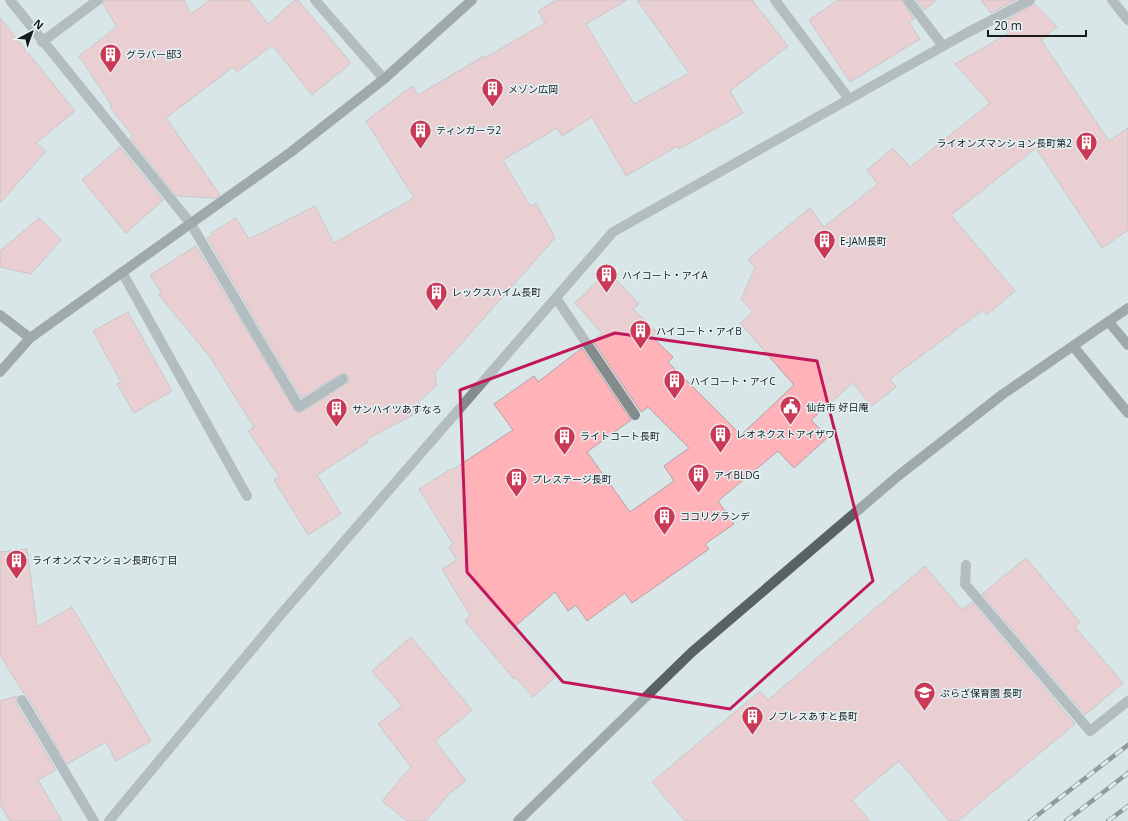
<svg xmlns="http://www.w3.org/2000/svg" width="1128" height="821" font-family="'Open Sans','Noto Sans JP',sans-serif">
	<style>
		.building { fill: #ffb3b9; stroke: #b0a3a4 }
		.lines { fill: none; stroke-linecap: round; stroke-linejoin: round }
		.lane { stroke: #858b8c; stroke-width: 10 }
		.street { stroke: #858b8c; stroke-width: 10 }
		.secondary { stroke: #596163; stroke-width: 10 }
		.rail-casing { stroke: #3b4243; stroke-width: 4.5 }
		.rail { stroke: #e6f3f6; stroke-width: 3; stroke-dasharray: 9; stroke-linecap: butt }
		.marked { fill: none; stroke: #c2185b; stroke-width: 3; stroke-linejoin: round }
		.labels { text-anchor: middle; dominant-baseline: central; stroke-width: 3; stroke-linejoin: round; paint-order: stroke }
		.poi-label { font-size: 10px; fill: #161b1c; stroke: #e6f3f6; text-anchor: start }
	</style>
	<rect width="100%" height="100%" fill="#d8e6e8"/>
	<path class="building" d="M 104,0 L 184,0 L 191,14 L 210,0 L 249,0 L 268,24 L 295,0 L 298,0 L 351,63 L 312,95 L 272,45 L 237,72 L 233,67 L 166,118 L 220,195 L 216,198 L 176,196 L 130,138 L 133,136 L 110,107 L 112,106 L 79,56 L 117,27 L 103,4 Z
		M 556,0 L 627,0 L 586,24 L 634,104 L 689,73 L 637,0 L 752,0 L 788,46 L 730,91 L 743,113 L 679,149 L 678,146 L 626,176 L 592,117 L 562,136 L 557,128 L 503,160 L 530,206 L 536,203 L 555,238 L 435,373 L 436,386 L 418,402 L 422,410 L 367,439 L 368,442 L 317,475 L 341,514 L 308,535 L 274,480 L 279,476 L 248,431 L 254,427 L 210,357 L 159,295 L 162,294 L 150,275 L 196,246 L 296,412 L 302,412 L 346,384 L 349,382 L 349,376 L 342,373 L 301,398 L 207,238 L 213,235 L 211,233 L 236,218 L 249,239 L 315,206 L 334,243 L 414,198 L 366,121 L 412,86 L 418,95 L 484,56 L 485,58 L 545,23 L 538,11 Z
		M 838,0 L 902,0 L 914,19 L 909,22 L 920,39 L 850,82 L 809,20 Z
		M 916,0 L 937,0 L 924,10 Z
		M 981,0 L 1016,0 L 991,13 Z
		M 1035,4 L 1057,27 L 1041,40 L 1109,141 L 1128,128 L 1128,230 L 1102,248 L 1036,148 L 951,215 L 1015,291 L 987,315 L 983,310 L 890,379 L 896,387 L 872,406 L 853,383 L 811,420 L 828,437 L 794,468 L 778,451 L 718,501 L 734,524 L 705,544 L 709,549 L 632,603 L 625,593 L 587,621 L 576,605 L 568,611 L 555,592 L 512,629 L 555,677 L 533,697 L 516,678 L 514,679 L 465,621 L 470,615 L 442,569 L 457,560 L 449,547 L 453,544 L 419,489 L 451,469 L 452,470 L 513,430 L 494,404 L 534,376 L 538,382 L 582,348 L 631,420 L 587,452 L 630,512 L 674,481 L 664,466 L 689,448 L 648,407 L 641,412 L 593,341 L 602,333 L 575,303 L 608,271 L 639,304 L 633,309 L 657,332 L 652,337 L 673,357 L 668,362 L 741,435 L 794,385 L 740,323 L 753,312 L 741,299 L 755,268 L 748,259 L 810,208 L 824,227 L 878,184 L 867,170 L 893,148 L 910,167 L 990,103 L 955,64 L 1009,33 L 1000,23 Z
		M 0,18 L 75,111 L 36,143 L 46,151 L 0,203 Z
		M 120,147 L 163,200 L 126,233 L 82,180 Z
		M 39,218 L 61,240 L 31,274 L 0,267 L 0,251 Z
		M 128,312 L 172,391 L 134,413 L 117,384 L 121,382 L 93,331 Z
		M 27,549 L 37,627 L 72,607 L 151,741 L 116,761 L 106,742 L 67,764 L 28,697 L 24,694 L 0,655 L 0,552 Z
		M 1026,558 L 1080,622 L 1075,627 L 1123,683 L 1085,715 L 982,594 Z
		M 925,566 L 962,610 L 972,602 L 1075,724 L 958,821 L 949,821 L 899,761 L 852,800 L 870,821 L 685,821 L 652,782 L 760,691 L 768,700 Z
		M 411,637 L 472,710 L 435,741 L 466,781 L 450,793 L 426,821 L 407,821 L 382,801 L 411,767 L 378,724 L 402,706 L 372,671 Z
		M 17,696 L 16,703 L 56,770 L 38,780 L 62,821 L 10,821 L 0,804 L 0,701 Z"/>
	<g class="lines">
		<path class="lane" d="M 966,565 L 965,584 L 1090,731 L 1128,701"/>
		<path class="street" d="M 10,0 L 191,224 L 299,407 L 343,379
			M 315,0 L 384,79
			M 775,0 L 849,99
			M 908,0 L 943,46
			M 1112,0 L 1128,20
			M 42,42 L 98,0
			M 122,272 L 247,496
			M 556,298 L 635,415
			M 22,700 L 94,821
			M 109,821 L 283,612 L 613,232 L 963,35 L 1030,0"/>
		<path class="secondary" d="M 0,315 L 30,338
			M 1109,322 L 1128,345
			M 1073,346 L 1128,413
			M 0,372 L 30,338 L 291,152 L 384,79 L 472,0
			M 518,821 L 692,652 L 898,476 L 1003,394 L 1128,308"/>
		<defs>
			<path id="rail" d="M 1030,821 L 1128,745
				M 1066,821 L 1128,773
				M 1108,821 L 1128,806"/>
		</defs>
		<use href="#rail" class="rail-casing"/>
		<use href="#rail" class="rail"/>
	</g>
	<path d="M0 0H1128V821H0ZM 615,333 L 817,361 L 873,581 L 730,709 L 563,682 L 467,572 L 460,390 Z" fill="#d8e6e8" fill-opacity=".55" fill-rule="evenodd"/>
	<path class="marked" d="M 615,333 L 817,361 L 873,581 L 730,709 L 563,682 L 467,572 L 460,390 Z"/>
	<defs>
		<symbol id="building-pin" viewBox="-11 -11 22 30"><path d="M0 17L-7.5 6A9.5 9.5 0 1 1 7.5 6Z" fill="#ca3a56" stroke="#e6f3f6"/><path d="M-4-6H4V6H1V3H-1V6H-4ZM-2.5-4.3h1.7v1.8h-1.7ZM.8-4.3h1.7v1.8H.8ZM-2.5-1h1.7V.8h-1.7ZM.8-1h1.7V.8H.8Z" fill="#fff"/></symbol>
		<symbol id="civic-pin" viewBox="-11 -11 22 30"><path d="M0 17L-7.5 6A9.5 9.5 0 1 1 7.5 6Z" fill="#ca3a56" stroke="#e6f3f6"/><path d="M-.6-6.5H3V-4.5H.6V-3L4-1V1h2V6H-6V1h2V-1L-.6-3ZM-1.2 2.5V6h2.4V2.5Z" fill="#fff"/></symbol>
		<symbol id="school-pin" viewBox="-11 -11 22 30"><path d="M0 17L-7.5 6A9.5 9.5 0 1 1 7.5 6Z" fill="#ca3a56" stroke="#e6f3f6"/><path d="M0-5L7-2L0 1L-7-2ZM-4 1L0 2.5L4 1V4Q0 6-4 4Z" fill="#fff"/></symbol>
	</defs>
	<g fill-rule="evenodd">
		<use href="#building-pin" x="98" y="42" width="25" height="34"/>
		<use href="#building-pin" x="480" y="76" width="25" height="34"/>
		<use href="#building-pin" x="408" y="118" width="25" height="34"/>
		<use href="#building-pin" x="1074" y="130" width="25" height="34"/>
		<use href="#building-pin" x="812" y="228" width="25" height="34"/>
		<use href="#building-pin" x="594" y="262" width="25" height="34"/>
		<use href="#building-pin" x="424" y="280" width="25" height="34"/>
		<use href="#building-pin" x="628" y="318" width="25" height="34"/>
		<use href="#building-pin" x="662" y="368" width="25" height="34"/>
		<use href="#civic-pin" x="778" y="394" width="25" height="34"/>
		<use href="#building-pin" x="324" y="396" width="25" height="34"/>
		<use href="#building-pin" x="708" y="422" width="25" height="34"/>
		<use href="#building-pin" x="552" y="424" width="25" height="34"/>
		<use href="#building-pin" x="686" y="462" width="25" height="34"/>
		<use href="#building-pin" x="504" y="466" width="25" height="34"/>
		<use href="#building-pin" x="652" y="504" width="25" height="34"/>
		<use href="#building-pin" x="4" y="548" width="25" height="34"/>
		<use href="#school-pin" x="912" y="680" width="25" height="34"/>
		<use href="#building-pin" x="740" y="704" width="25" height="34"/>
	</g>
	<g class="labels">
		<g class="poi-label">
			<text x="126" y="54">グラバー邸3</text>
			<text x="508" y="89">メゾン広岡</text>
			<text x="436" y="130">ティンガーラ2</text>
			<text x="1072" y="143" text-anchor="end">ライオンズマンション長町第2</text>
			<text x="840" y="241">E-JAM長町</text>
			<text x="622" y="275">ハイコート・アイA</text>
			<text x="452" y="292">レックスハイム長町</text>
			<text x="656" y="331">ハイコート・アイB</text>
			<text x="690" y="381">ハイコート・アイC</text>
			<text x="806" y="407">仙台市 好日庵</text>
			<text x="352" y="409">サンハイツあすなろ</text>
			<text x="736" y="434">レオネクストアイザワ</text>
			<text x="580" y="436">ライトコート長町</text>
			<text x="714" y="475">アイBLDG</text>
			<text x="532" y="479">プレステージ長町</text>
			<text x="680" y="516">ココリグランデ</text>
			<text x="32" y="560">ライオンズマンション長町6丁目</text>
			<text x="940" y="693">ぷらざ保育園 長町</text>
			<text x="768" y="716">ノブレスあすと長町</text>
		</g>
	</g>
	<g transform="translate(32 32) rotate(41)" stroke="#e6f3f6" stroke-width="3" paint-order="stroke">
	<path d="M0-3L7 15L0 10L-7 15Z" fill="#161b1c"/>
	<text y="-6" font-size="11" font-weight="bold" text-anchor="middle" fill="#161b1c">N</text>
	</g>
	<path d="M988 30v6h98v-6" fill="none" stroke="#161b1c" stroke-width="2"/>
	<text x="994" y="30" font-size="12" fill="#161b1c" stroke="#e6f3f6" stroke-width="3" paint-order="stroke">20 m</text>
</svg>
